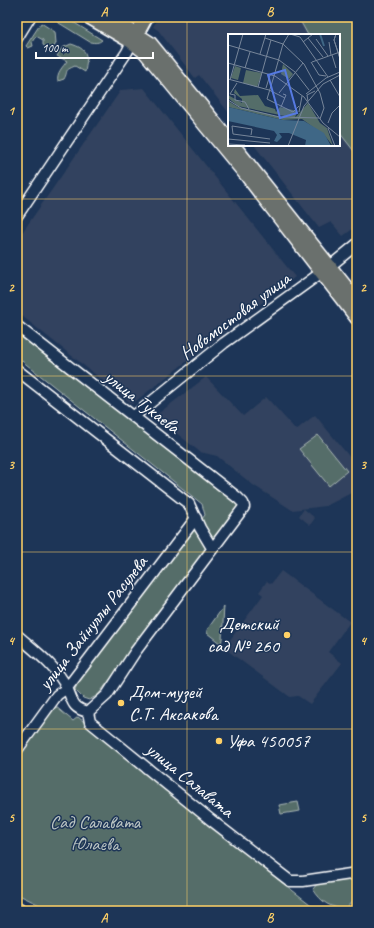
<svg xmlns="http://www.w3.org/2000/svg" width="374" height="928" font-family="Caveat,sans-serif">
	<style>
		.built { fill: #32425e }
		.green { fill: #546d69; stroke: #aab6b4 }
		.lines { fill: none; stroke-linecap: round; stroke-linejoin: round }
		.minor-casing { stroke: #fff; stroke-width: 13 }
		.major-casing { stroke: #fff; stroke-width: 16 }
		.minor { stroke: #1d3557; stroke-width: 10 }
		.major { stroke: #6a706d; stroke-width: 13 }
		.grid { fill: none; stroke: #ffd166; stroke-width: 1; stroke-opacity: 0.55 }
		.poi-dot { fill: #ffd166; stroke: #1d3557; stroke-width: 1.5 }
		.labels { text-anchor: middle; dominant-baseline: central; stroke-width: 3; stroke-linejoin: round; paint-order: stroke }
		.street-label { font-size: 19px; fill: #fff; stroke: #1d3557 }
		.poi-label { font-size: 19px; fill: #fff; stroke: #1d3557; text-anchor: start }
		.park-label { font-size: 19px; fill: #bbc5c3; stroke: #1d3557 }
		.inset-river { fill: none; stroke: #3f6786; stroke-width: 2 }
		.inset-road { fill: none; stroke: #77869a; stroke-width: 1 }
		.view { fill: #567ae2; fill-opacity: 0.15; stroke: #567ae2; stroke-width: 2 }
		.inset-edge { fill: none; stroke: #fff; stroke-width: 2 }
		.neatline { fill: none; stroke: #ffd166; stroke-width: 1.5 }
		.grid-label { font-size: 13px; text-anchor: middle; font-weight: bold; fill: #ffd166 }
	</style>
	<rect width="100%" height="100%" fill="#1d3557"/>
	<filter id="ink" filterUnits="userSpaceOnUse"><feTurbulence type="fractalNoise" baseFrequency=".025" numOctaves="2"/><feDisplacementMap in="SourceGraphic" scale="8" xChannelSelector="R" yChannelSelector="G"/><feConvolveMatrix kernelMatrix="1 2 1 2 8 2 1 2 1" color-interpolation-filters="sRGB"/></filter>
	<g filter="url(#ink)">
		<path class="built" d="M 159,17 L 298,17 L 308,35 L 229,35 L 229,113 L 199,75 L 195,78 L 158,30 L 153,27 Z
			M 144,88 L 295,277 L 132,404 L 17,312 L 17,240 L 121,90 Z
			M 339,132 L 357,155 L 357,226 L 343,236 L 331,222 L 319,228 L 254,145 L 339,145 Z
			M 206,377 L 243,416 L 266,397 L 296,430 L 315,415 L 357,466 L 357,490 L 326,506 L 292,510 L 253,485 L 217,456 L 200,452 L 155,416 Z
			M 304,509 L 315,518 L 310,525 L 299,516 Z
			M 281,571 L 350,622 L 328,652 L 342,663 L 310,704 L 298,696 L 290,697 L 224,648 L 263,595 L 259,592 L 267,581 L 271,584 Z"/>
		<path class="green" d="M 56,17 L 65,17 L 102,40 C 99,43 95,43 90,42 L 59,23 Z
			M 298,17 L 357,17 L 357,155 L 339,132 L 339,35 L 308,35 Z
			M 41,23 L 55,32 L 56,43 L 52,51 L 43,45 L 43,40 L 36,36 L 32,42 L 33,46 L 28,48 L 26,46 Z
			M 71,44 C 88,49 88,56 85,72 L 75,66 C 63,71 69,70 64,79 L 58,81 C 56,73 63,67 67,61 L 57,56 L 62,48 Z
			M 17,334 L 243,507 L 98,695 L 89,700 L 83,698 L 75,690 L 80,675 L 205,515 L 202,504 L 17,357 Z
			M 318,435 L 347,471 L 329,486 L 299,449 Z
			M 224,606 L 222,639 L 221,644 L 207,633 L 207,630 Z
			M 55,706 L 73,721 L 78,717 L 239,849 L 319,911 L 52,911 L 17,894 L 17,758 Z
			M 298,802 L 300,811 L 281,814 L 279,805 Z
			M 357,877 L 357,896 L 346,908 C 331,909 321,902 313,889 L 317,884 Z"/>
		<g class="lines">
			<defs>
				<path id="minor" d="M 17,38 L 30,17
					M 17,216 L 127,52 L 132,42
					M 17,326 L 238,498 L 243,503 L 244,507 L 135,652 L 107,695 L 88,712
					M 17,370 L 189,504 L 200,528 L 212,548
					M 134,416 L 224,343 L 329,267 L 357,244
					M 17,635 C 34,650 56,666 67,688 C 73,700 71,708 88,712 L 90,722 L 211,820 L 290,881 L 303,881 L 357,873
					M 17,750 L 57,695 L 67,688 L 196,518
					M 17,908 L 23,911"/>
				<path id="major" d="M 89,17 L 132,42 L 145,52 L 248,177 L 357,318
					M 109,17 L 150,43 L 229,140
					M 133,41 L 146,17
					M 233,145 L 357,301"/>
			</defs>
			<use href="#minor" class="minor-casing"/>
			<use href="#major" class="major-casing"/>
			<use href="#minor" class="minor"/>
			<use href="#major" class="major"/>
		</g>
	</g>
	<path class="grid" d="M 187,17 L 187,911M 17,199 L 357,199M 17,376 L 357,376M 17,552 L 357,552M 17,729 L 357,729"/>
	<g class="poi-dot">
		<circle cx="287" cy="635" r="4"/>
		<circle cx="121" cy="703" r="4"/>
		<circle cx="219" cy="741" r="4"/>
	</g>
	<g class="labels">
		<g class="street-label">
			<text transform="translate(235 316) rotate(-37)">Новомостовая улица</text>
			<text transform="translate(142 402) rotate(38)">улица Тукаева</text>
			<text transform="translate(93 623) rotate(-52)">улица Зайнуллы Расулева</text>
			<text transform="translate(190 780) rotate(39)">улица Салавата</text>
		</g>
		<g class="poi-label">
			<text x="279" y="624" text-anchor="end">Детский<tspan x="279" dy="22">сад № 260</tspan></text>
			<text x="129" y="692">Дом-музей<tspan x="129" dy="22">С.Т. Аксакова</tspan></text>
			<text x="227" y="741">Уфа 450057</text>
		</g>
		<g class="park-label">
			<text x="95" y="822">Сад Салавата<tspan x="95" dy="22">Юлаева</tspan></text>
		</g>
	</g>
	<g transform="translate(228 34)">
		<rect width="112" height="112" fill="#1d3557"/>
		<path d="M 55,30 L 65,40 L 61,45 L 53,40 ZM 7,32 L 13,34 L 10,46 L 3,44 ZM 18,36 L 34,39 L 29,53 L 15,49 ZM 7,55 L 12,62 L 30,61 L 37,72 L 47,75 L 48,78 L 52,73 L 69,77 L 67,84 L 80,69 L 92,89 L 99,94 L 105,112 L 97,102 L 74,85 L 55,86 L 0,73 L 0,67 L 10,73 L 52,83 L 66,84 L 10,72 L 0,64 L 0,61 L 14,69 L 14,65 L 6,59 Z" fill="#546d69"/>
		<path d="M 0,73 L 55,86 L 76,87 L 96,99 L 103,112 L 77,112 L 78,106 L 61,99 L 51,99 L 54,103 L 49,108 L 46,107 L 49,101 L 46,97 L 0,87 Z" fill="#3f6786"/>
		<path class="inset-river" d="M 92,0 L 96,12"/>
		<path class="inset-road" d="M 62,0 L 72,3 L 100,43M 108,0 L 106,6 L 112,24M 108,0 L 106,6 L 112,25M 37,4 L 55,10 L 76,30 L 92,59 L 96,74 L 92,85M 80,4 L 95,23M 88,5 L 100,22M 75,8 L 85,0M 101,8 L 103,21M 0,11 L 51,26M 11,14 L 15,0M 32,20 L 38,0M 104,21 L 108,34M 51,26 L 67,38 L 81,56M 83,28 L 91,41 L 98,42M 84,28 L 112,18M 0,29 L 47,42 L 76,63 L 95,89 L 112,103M 17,34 L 22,18M 46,42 L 39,65 L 65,78 L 71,72M 46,42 L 55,10 L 61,0M 0,45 L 41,56 L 57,64M 2,46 L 11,14M 102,46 L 112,63M 9,49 L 2,60 L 7,61 L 7,66 L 17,68 L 21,75M 30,53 L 43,6M 38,54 L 42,41M 51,59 L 75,29M 78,60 L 98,44 L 112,38M 0,66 L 13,74 L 52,83 L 91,84M 80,67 L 79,61 L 87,57M 53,73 L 58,61 L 55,60M 71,78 L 74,62M 100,89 L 104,79 L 112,71M 100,94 L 107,112M 23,101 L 24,95 L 4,92 L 5,100 L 42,105M 0,105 L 42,109M 0,110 L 17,111M 60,112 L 76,72 L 95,50 L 112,41"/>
		<path class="view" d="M 57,36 L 69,79 L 52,84 L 40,41 Z"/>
		<rect width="112" height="112" class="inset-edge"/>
	</g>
	<rect width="374" height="928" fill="none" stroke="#1d3557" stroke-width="44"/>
	<path d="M36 52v6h117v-6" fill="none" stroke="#ffffff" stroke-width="2"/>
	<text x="42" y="52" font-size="12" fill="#ffffff" stroke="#1d3557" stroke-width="3" paint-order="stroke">100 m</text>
	<rect x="22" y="22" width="330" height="884" class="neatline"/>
	<g class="grid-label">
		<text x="104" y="16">A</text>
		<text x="270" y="16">B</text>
		<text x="11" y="115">1</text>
		<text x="363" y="115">1</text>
		<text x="11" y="292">2</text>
		<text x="363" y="292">2</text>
		<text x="11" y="469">3</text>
		<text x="363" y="469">3</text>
		<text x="11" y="645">4</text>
		<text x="363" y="645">4</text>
		<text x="11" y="822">5</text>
		<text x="363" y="822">5</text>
		<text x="104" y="922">A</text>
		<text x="270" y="922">B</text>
	</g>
</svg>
